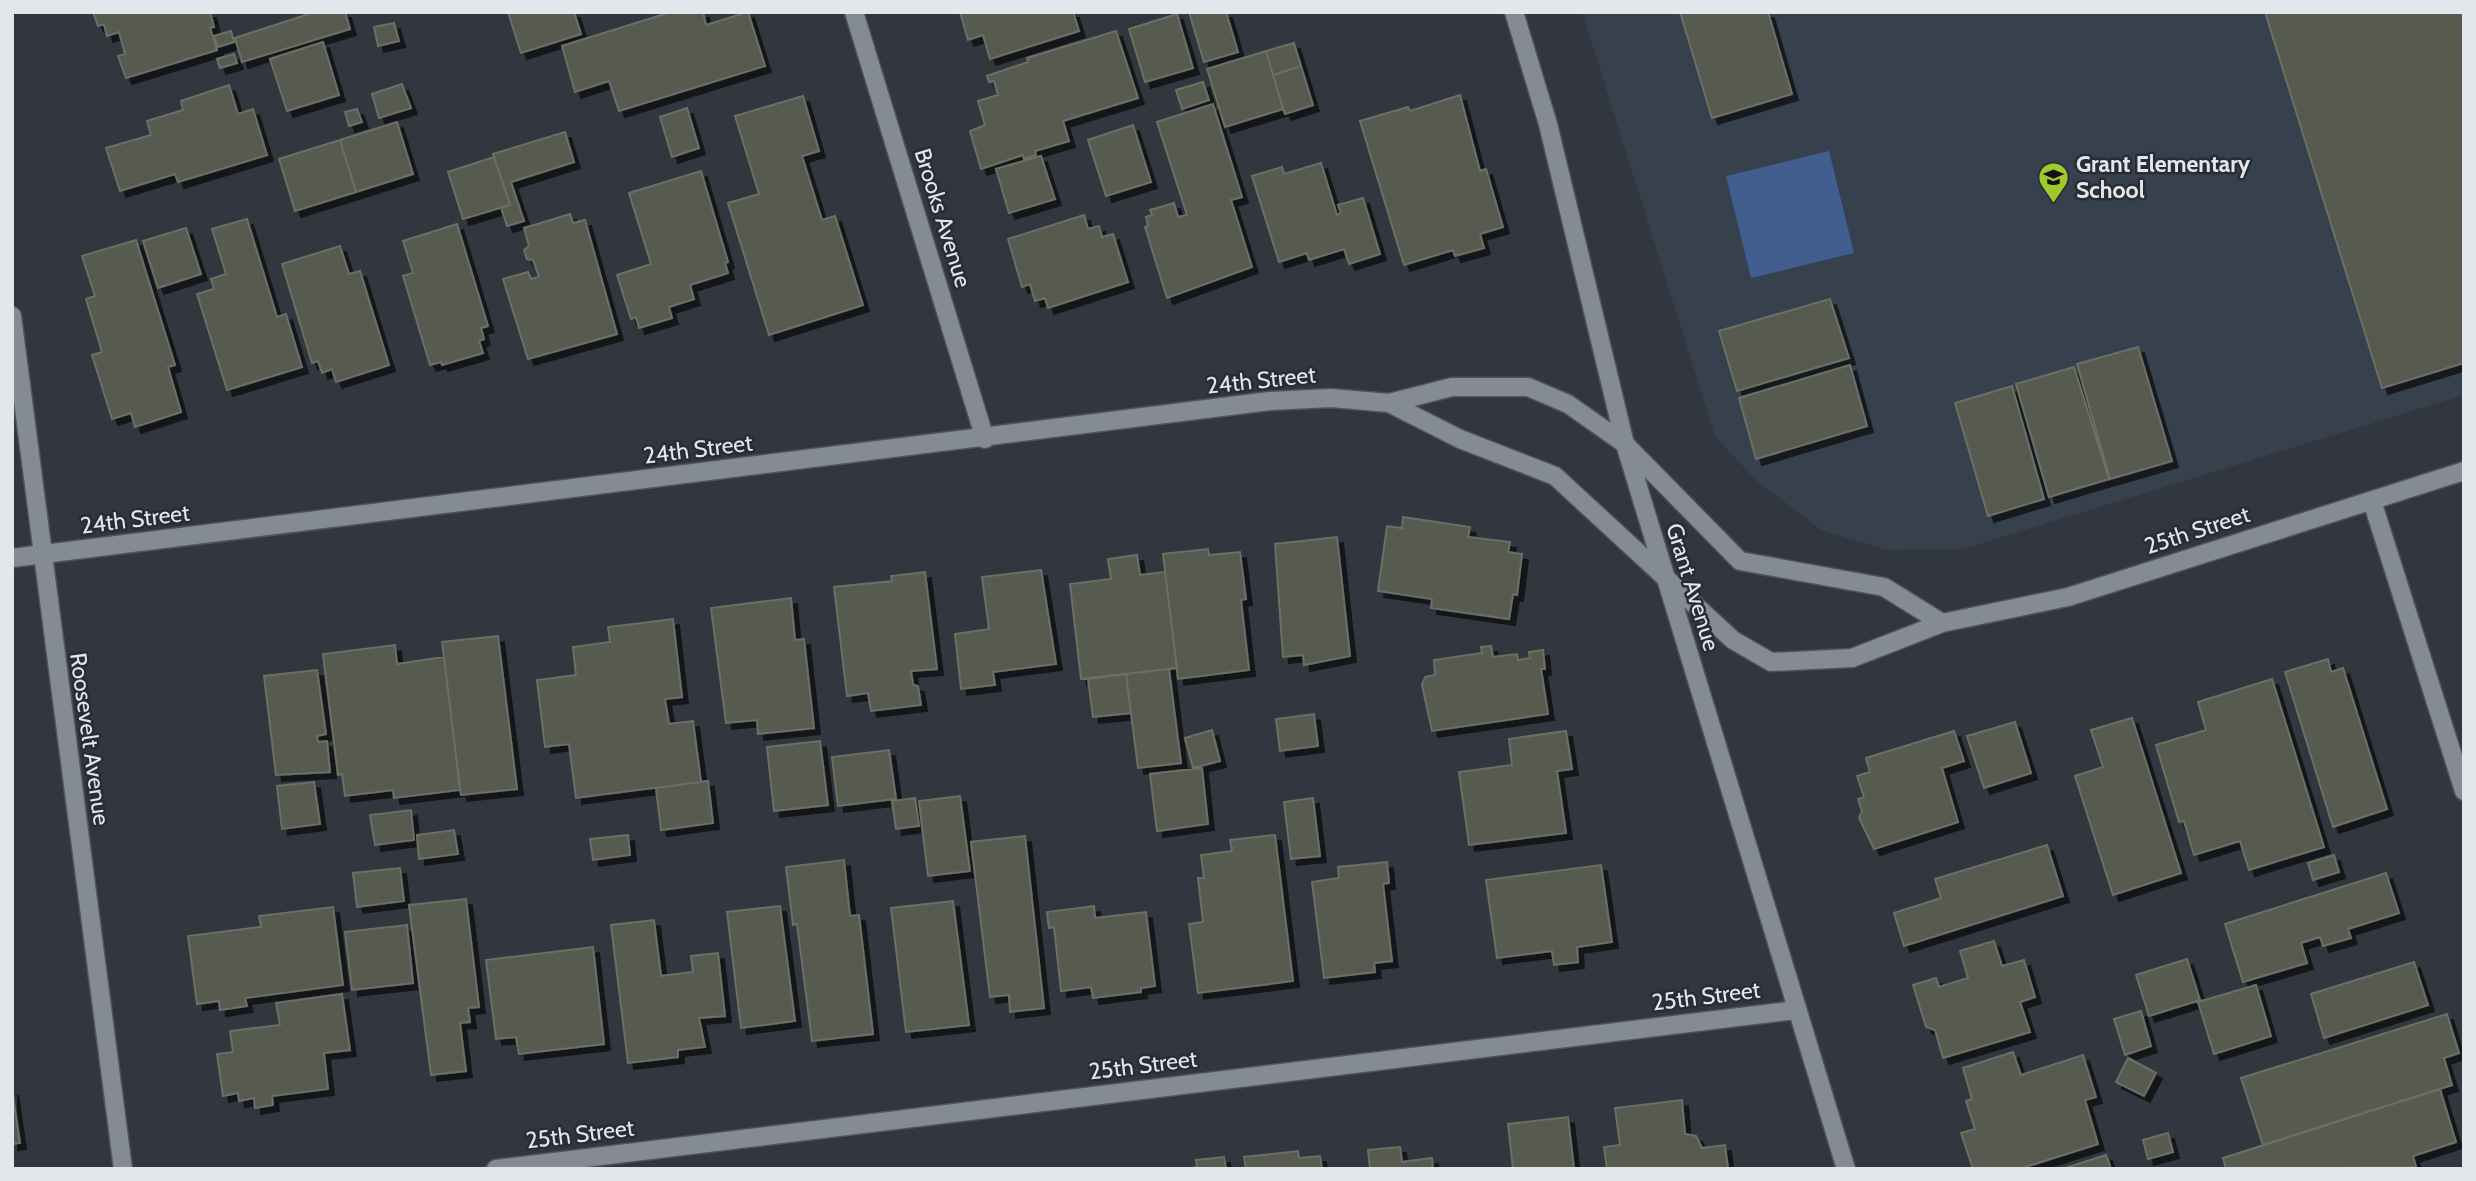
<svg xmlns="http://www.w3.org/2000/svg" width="2476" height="1181" font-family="Cabin,sans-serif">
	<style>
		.built { fill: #37404d }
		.green { fill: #425e90 }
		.building { fill: #565a50; stroke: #6b6f65; stroke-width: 2; filter: url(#shadow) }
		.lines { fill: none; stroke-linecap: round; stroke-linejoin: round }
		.minor-casing { stroke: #4e5359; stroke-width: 21 }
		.minor { stroke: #858b95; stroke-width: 18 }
		.labels { text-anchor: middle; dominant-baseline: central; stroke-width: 5; stroke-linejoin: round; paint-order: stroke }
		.poi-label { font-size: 23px; font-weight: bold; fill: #e3e6eb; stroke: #282d35; text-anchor: start }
		.street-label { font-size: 23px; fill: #e3e6eb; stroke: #282d35 }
	</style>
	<defs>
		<filter id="shadow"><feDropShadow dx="6" dy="6" stdDeviation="0" flood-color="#0009"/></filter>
	</defs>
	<rect width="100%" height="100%" fill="#32373f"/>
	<path class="built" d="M 1582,12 L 2464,12 L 2464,395 L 1963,549 L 1886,550 L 1821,530 L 1756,480 L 1715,436 Z"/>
	<path class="green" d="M 1829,151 L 1854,253 L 1751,278 L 1726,176 Z"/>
	<path class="building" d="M 93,12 L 210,12 L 214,27 L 210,28 L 217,50 L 126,78 L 118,56 L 125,54 L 119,32 L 107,36 L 104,24 L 98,26 Z
		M 315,12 L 345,12 L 350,29 L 242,62 L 235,38 Z
		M 508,12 L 574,12 L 581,34 L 521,53 Z
		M 671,12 L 703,12 L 706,25 L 748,12 L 765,66 L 619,111 L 609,81 L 575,92 L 562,46 Z
		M 960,12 L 1073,12 L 1079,31 L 990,59 L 983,35 L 968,40 Z
		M 1189,12 L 1226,12 L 1238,52 L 1204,62 Z
		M 1680,12 L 1768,12 L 1792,94 L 1712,118 Z
		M 2265,12 L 2464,12 L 2464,363 L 2382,388 Z
		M 1177,14 L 1193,68 L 1145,82 L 1129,29 Z
		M 394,23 L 399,41 L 378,46 L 374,27 Z
		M 231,31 L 234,42 L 218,47 L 214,36 Z
		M 1116,31 L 1138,98 L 1063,121 L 1069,141 L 1035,151 L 1036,155 L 1024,159 L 1023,155 L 981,169 L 970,131 L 985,125 L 978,101 L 998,95 L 994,81 L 989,82 L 987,76 L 1028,62 L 1027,58 Z
		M 323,42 L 339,95 L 287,111 L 270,59 Z
		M 1294,43 L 1301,66 L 1273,75 L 1266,51 Z
		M 1266,51 L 1283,109 L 1225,127 L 1207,69 Z
		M 234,54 L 237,63 L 220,68 L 217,59 Z
		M 1301,66 L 1313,105 L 1285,114 L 1273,75 Z
		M 1203,82 L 1209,100 L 1182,109 L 1176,90 Z
		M 402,84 L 411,108 L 379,118 L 372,94 Z
		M 229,85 L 238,114 L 253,109 L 267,155 L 178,182 L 175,174 L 120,191 L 106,148 L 151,135 L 147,121 L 183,110 L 181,101 Z
		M 1460,95 L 1480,171 L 1486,169 L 1503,227 L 1480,234 L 1484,248 L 1455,256 L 1453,250 L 1404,265 L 1360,121 L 1408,107 L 1410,111 Z
		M 803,96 L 819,151 L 802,156 L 822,220 L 835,216 L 863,305 L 769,335 L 728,203 L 759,194 L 735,116 Z
		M 1213,104 L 1242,197 L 1231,200 L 1252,267 L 1167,298 L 1145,227 L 1148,226 L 1146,217 L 1152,215 L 1150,210 L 1174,203 L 1178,217 L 1187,215 L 1157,122 Z
		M 687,108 L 699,148 L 672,157 L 660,117 Z
		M 357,109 L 362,122 L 349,126 L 345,112 Z
		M 397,122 L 413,174 L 356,192 L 340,140 Z
		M 1133,125 L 1151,182 L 1106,196 L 1088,140 Z
		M 565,132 L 574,162 L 511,182 L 524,221 L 507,226 L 501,207 L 510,205 L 493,154 Z
		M 340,140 L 356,192 L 295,211 L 279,159 Z
		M 1041,156 L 1055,199 L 1009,213 L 996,169 Z
		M 494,157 L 510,205 L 463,219 L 448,172 Z
		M 1321,163 L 1337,215 L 1341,213 L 1338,205 L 1363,198 L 1380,254 L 1349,264 L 1344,249 L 1309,260 L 1307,253 L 1279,262 L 1252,176 L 1282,167 L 1284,174 Z
		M 701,171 L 728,262 L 725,263 L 728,273 L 690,285 L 694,299 L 669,307 L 672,318 L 639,328 L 636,317 L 631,319 L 617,275 L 651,264 L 629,193 Z
		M 570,214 L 573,223 L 585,220 L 617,334 L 528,359 L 503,279 L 528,272 L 531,279 L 539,277 L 533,260 L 527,259 L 524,250 L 529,246 L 524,228 Z
		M 1084,215 L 1088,229 L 1099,226 L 1102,237 L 1113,234 L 1128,282 L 1048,308 L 1045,298 L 1035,301 L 1030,284 L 1022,287 L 1008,239 Z
		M 247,219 L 277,317 L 286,314 L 302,367 L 227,390 L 197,294 L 214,289 L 211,279 L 226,274 L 212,229 Z
		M 457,224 L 488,326 L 481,328 L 484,339 L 479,341 L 483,353 L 442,365 L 441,362 L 430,365 L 403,276 L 413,273 L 403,241 Z
		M 186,228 L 201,274 L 158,288 L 143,241 Z
		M 136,240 L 175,365 L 168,367 L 181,412 L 135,427 L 131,413 L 112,419 L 92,355 L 102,352 L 86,299 L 95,296 L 82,256 Z
		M 340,246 L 349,274 L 360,271 L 389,365 L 336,382 L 332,369 L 322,373 L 318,361 L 312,363 L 282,264 Z
		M 1830,299 L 1849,358 L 1737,391 L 1719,331 Z
		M 2138,347 L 2172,461 L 2110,479 L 2077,364 Z
		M 1850,365 L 1867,426 L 1756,459 L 1739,398 Z
		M 2074,367 L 2109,479 L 2049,497 L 2016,384 Z
		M 2012,386 L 2044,499 L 1988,516 L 1955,403 Z
		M 1403,517 L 1470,527 L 1468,537 L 1510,542 L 1508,552 L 1522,554 L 1517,595 L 1513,594 L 1509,619 L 1431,608 L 1432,599 L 1378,591 L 1387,526 L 1402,528 Z
		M 1337,537 L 1350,656 L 1304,665 L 1303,655 L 1283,657 L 1275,544 Z
		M 1208,549 L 1209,555 L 1240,552 L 1246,599 L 1241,600 L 1249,670 L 1178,679 L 1163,554 Z
		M 1137,555 L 1140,575 L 1165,572 L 1177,668 L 1081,679 L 1070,584 L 1111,579 L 1108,559 Z
		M 1041,570 L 1056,664 L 993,672 L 995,685 L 961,689 L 955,634 L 989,629 L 982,577 Z
		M 925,572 L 937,669 L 911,671 L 913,685 L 918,686 L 921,705 L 871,711 L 868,693 L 847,696 L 834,587 L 892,581 L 891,576 Z
		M 791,598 L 795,640 L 804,639 L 814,728 L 758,734 L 757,720 L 726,723 L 711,608 Z
		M 673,619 L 682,697 L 665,699 L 669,724 L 693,721 L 701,782 L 576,798 L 569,744 L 545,747 L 537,680 L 576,675 L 573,647 L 610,642 L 608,627 Z
		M 498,636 L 517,789 L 461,795 L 442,642 Z
		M 395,645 L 397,664 L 444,657 L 460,790 L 394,798 L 393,790 L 345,796 L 342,774 L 338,775 L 323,654 Z
		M 1491,646 L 1493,657 L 1517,654 L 1518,660 L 1530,658 L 1529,652 L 1543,650 L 1545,669 L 1541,669 L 1548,714 L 1432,731 L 1422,685 L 1425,677 L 1435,675 L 1434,660 L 1482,653 L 1481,647 Z
		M 2328,659 L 2331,672 L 2343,668 L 2387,809 L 2333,827 L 2285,672 Z
		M 1169,669 L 1181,763 L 1138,768 L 1126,674 Z
		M 317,670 L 326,734 L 317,736 L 318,742 L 327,741 L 330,772 L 276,775 L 264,676 Z
		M 1126,674 L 1131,713 L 1093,717 L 1088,679 Z
		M 2272,679 L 2324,847 L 2249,870 L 2240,841 L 2194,855 L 2184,821 L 2179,822 L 2156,745 L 2206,730 L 2198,702 Z
		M 1314,714 L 1318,746 L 1280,751 L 1276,719 Z
		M 2132,718 L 2181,873 L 2113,895 L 2075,776 L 2103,767 L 2091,730 Z
		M 2015,722 L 2031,773 L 1984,788 L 1967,736 Z
		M 1212,730 L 1220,761 L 1193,768 L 1185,738 Z
		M 1566,731 L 1572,769 L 1557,771 L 1566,833 L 1469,845 L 1459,772 L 1512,765 L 1509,739 Z
		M 1954,731 L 1964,761 L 1942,768 L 1958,822 L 1874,849 L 1859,818 L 1862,811 L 1858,799 L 1864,797 L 1857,776 L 1870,772 L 1866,758 Z
		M 820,741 L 828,805 L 774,811 L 767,747 Z
		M 889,750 L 896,799 L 838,806 L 832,757 Z
		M 1202,768 L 1208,824 L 1157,831 L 1150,774 Z
		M 708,781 L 713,823 L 661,830 L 656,788 Z
		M 314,782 L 320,824 L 282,829 L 277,786 Z
		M 960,796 L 970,871 L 928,876 L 919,801 Z
		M 915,798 L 919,826 L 896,829 L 892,801 Z
		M 1313,798 L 1320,856 L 1291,859 L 1284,802 Z
		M 411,810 L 414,840 L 375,845 L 370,815 Z
		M 454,830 L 458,854 L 419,859 L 417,835 Z
		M 628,835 L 630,855 L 593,860 L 590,839 Z
		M 1275,835 L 1293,981 L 1198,993 L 1189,924 L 1203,922 L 1198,878 L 1204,878 L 1201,855 L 1232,851 L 1230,840 Z
		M 1025,836 L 1044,1008 L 1010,1012 L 1009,995 L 990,997 L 971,842 Z
		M 2047,845 L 2063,896 L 1904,946 L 1894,913 L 1941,898 L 1935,879 Z
		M 2334,855 L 2339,872 L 2313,880 L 2308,863 Z
		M 844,860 L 850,916 L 859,915 L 873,1034 L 812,1041 L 797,924 L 793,925 L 786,867 Z
		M 1387,862 L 1389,883 L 1383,884 L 1392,961 L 1374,963 L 1375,972 L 1324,978 L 1312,882 L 1339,878 L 1338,867 Z
		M 1601,865 L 1612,942 L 1577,947 L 1578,962 L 1554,965 L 1552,951 L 1497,958 L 1486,880 Z
		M 400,868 L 404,901 L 357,907 L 353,873 Z
		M 2386,873 L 2399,913 L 2348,929 L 2351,938 L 2323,946 L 2320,937 L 2301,943 L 2307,963 L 2243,982 L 2225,924 Z
		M 466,899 L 479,1007 L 468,1008 L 470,1022 L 460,1023 L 466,1071 L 431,1075 L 409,905 Z
		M 953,901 L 969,1025 L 906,1032 L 891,908 Z
		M 780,906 L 795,1021 L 741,1028 L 727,912 Z
		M 1094,906 L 1095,918 L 1146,912 L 1155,986 L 1141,988 L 1141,992 L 1093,998 L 1091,987 L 1061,991 L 1054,927 L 1049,928 L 1047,912 Z
		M 333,907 L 343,985 L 245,998 L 247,1006 L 220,1010 L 219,1001 L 197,1004 L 188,936 L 261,927 L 259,916 Z
		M 654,920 L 661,976 L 693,972 L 691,956 L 718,953 L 725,1016 L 699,1018 L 705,1047 L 678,1050 L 678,1057 L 628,1063 L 611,925 Z
		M 407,925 L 413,983 L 352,990 L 345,932 Z
		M 1994,941 L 2002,966 L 2024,960 L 2035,997 L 2020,1002 L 2030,1032 L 1943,1058 L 1935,1030 L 1926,1027 L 1913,985 L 1936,978 L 1939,987 L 1968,978 L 1960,951 Z
		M 593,947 L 604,1044 L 519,1054 L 516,1037 L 496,1039 L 486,960 Z
		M 2187,959 L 2200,1000 L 2149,1016 L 2136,975 Z
		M 2414,962 L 2428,1005 L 2324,1038 L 2311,994 Z
		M 2256,985 L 2271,1036 L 2214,1054 L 2198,1002 Z
		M 342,994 L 350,1050 L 324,1053 L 328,1089 L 272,1096 L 273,1105 L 255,1108 L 254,1098 L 239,1101 L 238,1093 L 223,1096 L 217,1054 L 233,1052 L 230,1031 L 280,1025 L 276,1003 Z
		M 2141,1011 L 2151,1046 L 2125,1055 L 2114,1019 Z
		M 2447,1014 L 2459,1053 L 2444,1058 L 2452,1085 L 2263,1145 L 2241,1078 Z
		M 2013,1052 L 2021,1075 L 2083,1055 L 2096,1097 L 2085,1100 L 2098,1144 L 2019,1169 L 1973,1169 L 1961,1133 L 1975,1129 L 1966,1101 L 1972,1099 L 1963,1068 Z
		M 2128,1058 L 2156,1073 L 2144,1096 L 2116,1082 Z
		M 12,1089 L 20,1143 L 12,1144 Z
		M 2440,1089 L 2456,1142 L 2413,1156 L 2416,1167 L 2226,1169 L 2223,1158 Z
		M 1682,1100 L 1685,1134 L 1696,1136 L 1702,1148 L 1725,1145 L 1728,1169 L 1607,1169 L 1604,1147 L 1620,1145 L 1615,1108 Z
		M 1568,1117 L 1574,1169 L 1513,1169 L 1508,1124 Z
		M 2168,1133 L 2173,1152 L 2148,1159 L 2143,1140 Z
		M 1400,1147 L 1402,1162 L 1432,1158 L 1433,1169 L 1370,1169 L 1368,1150 Z
		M 1298,1151 L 1299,1158 L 1320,1156 L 1322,1169 L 1246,1169 L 1244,1157 Z
		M 2106,1155 L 2111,1169 L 2062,1169 Z
		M 1224,1157 L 1226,1169 L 1186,1169 L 1197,1167 L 1196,1160 Z"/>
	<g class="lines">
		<defs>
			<path id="minor" d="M 854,12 L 985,439
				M 1514,12 L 1548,124 L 1625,444 L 1846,1169
				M 12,316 L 123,1169
				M 1389,403 L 1460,439 L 1555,476 L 1733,640 L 1771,662 L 1852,658 L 1942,623 L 2068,597 L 2464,471
				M 2372,501 L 2464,791
				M 12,558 L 1270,401 L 1331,398 L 1389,403 L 1452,387 L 1528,387 L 1568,404 L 1625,444 L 1740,561 L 1884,587 L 1942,623
				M 496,1169 L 1796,1010"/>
		</defs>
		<use href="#minor" class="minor-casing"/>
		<use href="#minor" class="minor"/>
	</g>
	<defs>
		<symbol id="school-pin" viewBox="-11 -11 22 30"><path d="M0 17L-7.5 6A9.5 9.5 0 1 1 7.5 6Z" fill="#9fca2d" stroke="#282d35"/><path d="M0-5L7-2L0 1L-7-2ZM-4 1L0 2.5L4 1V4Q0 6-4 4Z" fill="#111"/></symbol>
	</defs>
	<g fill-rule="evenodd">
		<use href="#school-pin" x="2036" y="160" width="35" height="47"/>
	</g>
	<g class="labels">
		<g class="poi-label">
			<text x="2076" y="164">Grant Elementary<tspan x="2076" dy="26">School</tspan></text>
		</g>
		<g class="street-label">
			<text transform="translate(943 218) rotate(73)">Brooks Avenue</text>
			<text transform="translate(1261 380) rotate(-6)">24th Street</text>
			<text transform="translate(698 449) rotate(-7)">24th Street</text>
			<text transform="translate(135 519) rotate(-7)">24th Street</text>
			<text transform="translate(2197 530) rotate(-18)">25th Street</text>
			<text transform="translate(1693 587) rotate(73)">Grant Avenue</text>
			<text transform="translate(90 739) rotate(82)">Roosevelt Avenue</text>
			<text transform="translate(1706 996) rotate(-7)">25th Street</text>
			<text transform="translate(1143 1065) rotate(-7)">25th Street</text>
			<text transform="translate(580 1134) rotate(-7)">25th Street</text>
		</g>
	</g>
	<rect width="2476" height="1181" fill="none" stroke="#e3e6eb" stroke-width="28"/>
</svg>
